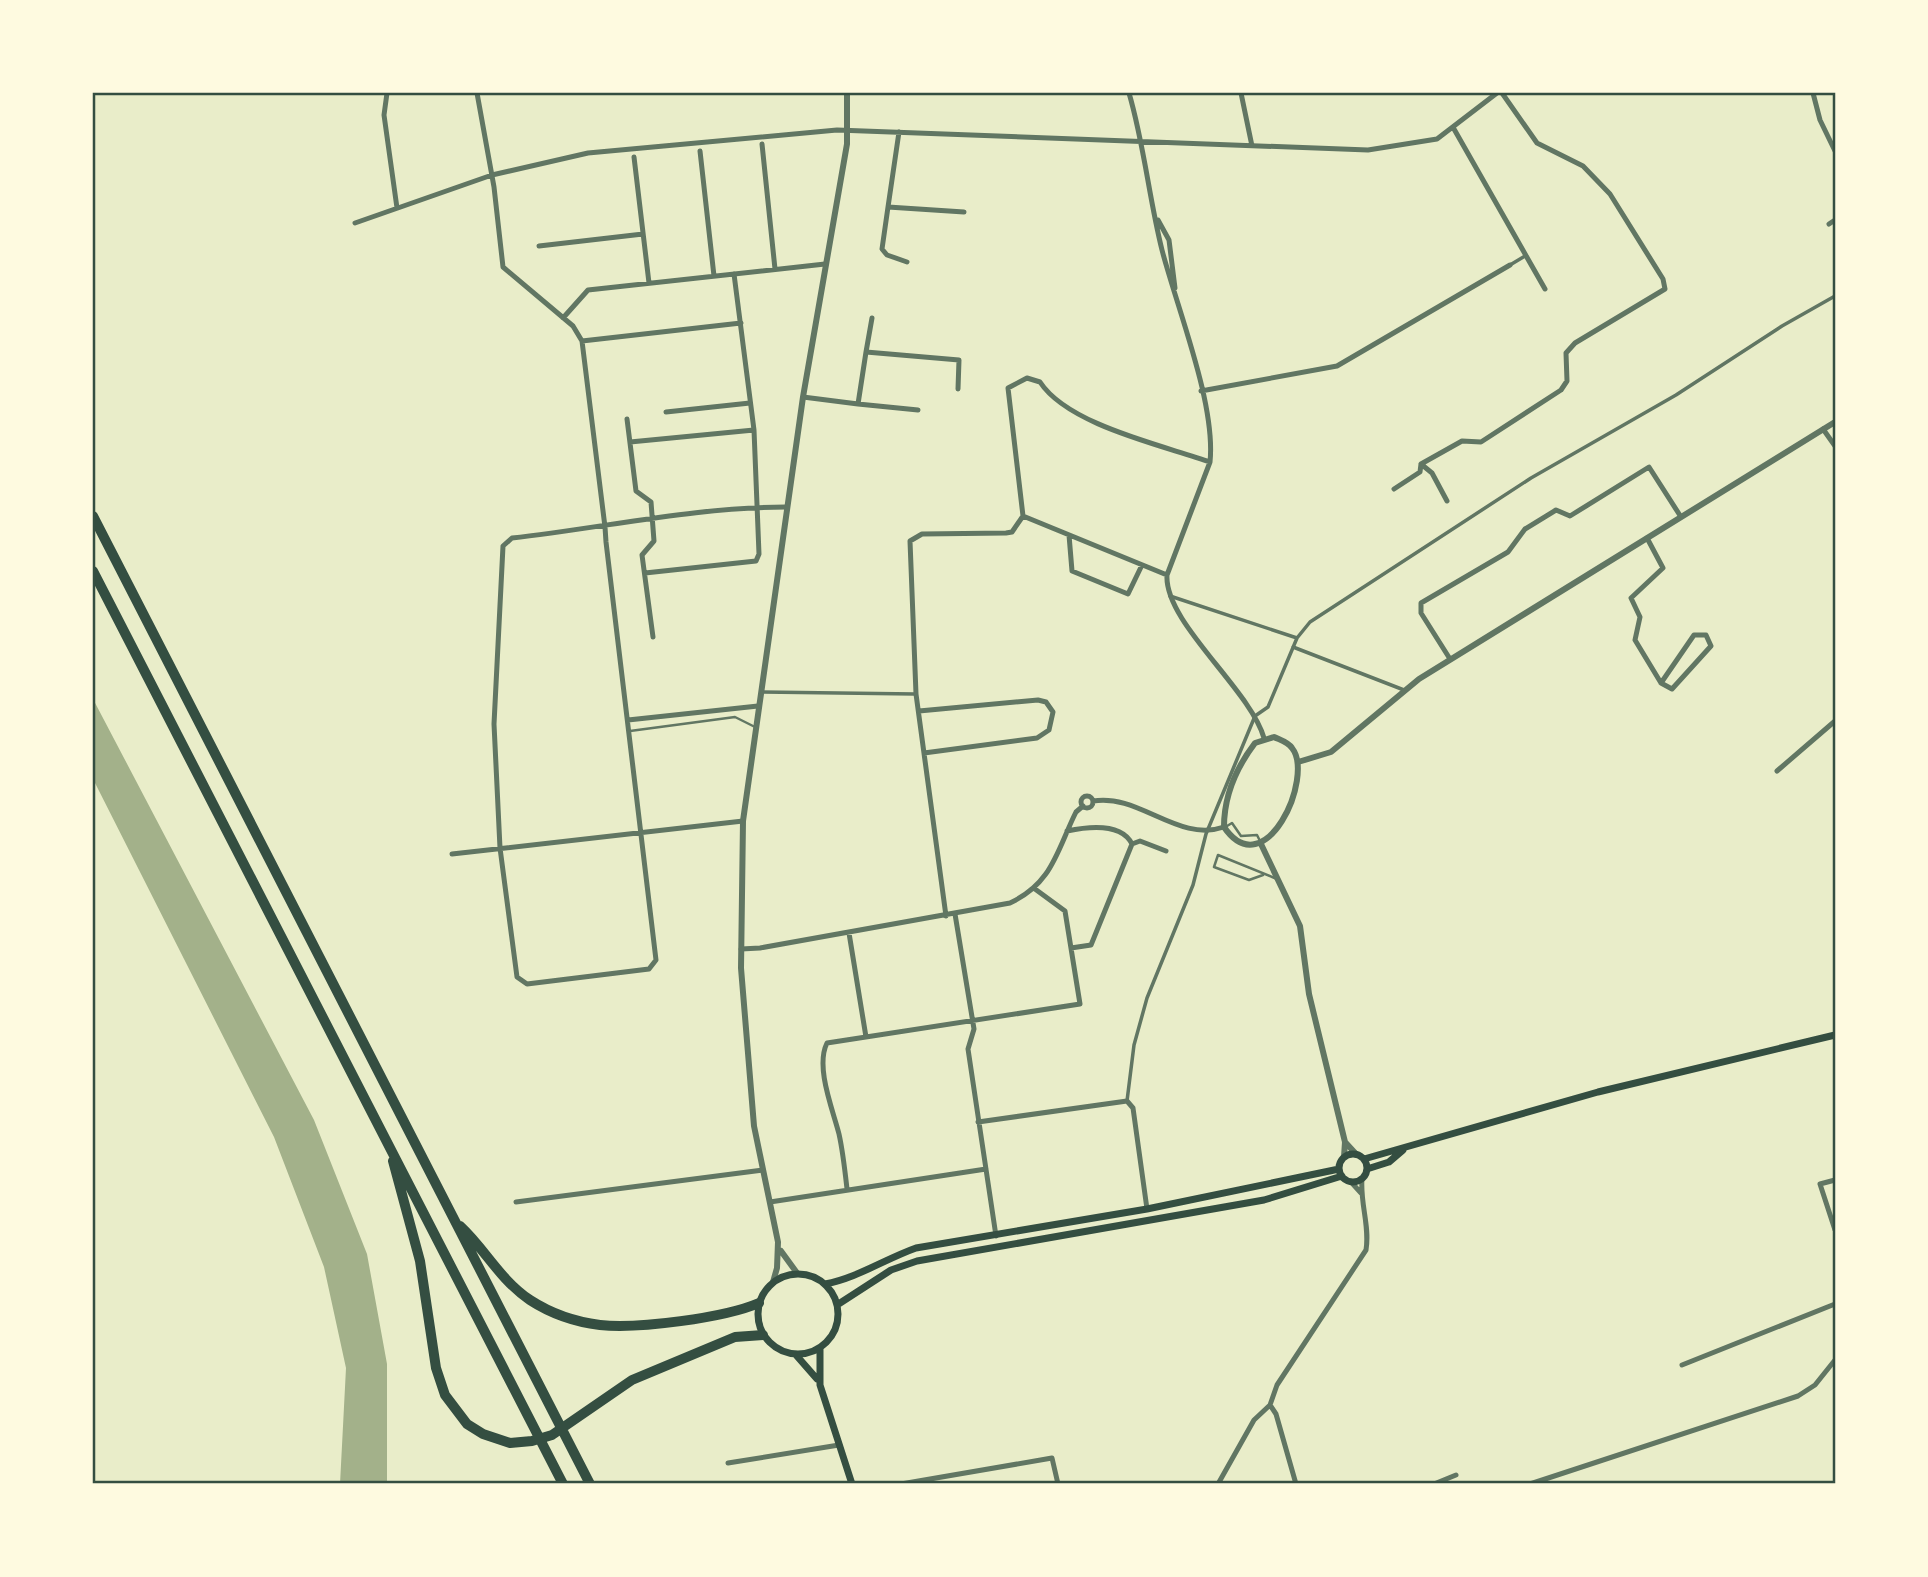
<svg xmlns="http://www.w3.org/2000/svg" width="1928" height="1577" font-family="Jost,sans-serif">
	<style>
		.water { fill: #a3b18a }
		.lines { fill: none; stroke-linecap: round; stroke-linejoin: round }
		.service { stroke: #617663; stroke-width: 2.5 }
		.pedestrian { stroke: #617663; stroke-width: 3.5 }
		.minor { stroke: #617663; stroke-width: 5 }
		.tertiary { stroke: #617663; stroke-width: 6 }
		.secondary { stroke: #344e41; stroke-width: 7 }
		.motorway { stroke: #344e41; stroke-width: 10 }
		.neatline { fill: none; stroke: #344e41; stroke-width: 2.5 }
	</style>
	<rect width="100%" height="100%" fill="#e9edc9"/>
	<path class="water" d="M 93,699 L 314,1120 L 367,1254 L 387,1364 L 387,1484 L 340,1484 L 346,1368 L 324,1267 L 274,1137 L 93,779 Z"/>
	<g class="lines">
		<path class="service" d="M 630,731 L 735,717 L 755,727
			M 1227,826 L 1232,823 L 1241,836 L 1257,835 L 1259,839
			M 1263,875 L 1249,880 L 1214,867 L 1218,855 L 1277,879"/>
		<path class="pedestrian" d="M 1510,265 L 1525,256
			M 1170,596 L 1297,638
			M 1293,647 L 1404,690
			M 762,692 L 915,694
			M 1127,1101 L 1134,1045 L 1147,998 L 1193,885 L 1206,834 L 1255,716 L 1268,707 L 1297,638 L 1310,622 L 1531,478 L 1676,395 L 1782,326 L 1835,296"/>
		<path class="minor" d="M 387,93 L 384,115 L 397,208
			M 477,93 L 494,187 L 503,267 L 573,326 L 582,341 L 605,527 L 606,542 L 656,960 L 649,969 L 527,984 L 517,977 L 500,848 L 494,724 L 503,546 L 512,538 C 603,528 695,507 786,507
			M 1129,93 C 1144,144 1149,198 1162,250 C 1177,308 1216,404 1210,462 L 1167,575 C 1164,622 1250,689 1264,738
			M 1241,93 L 1252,146
			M 1813,93 L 1820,120 L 1835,151
			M 1454,129 L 1545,289
			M 899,132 L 888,207 L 964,212
			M 762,144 L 775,269
			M 700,151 L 714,276
			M 634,157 L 649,283
			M 888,207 L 882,249 L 887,255 L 907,262
			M 1158,220 L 1169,240 L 1175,288
			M 355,223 L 492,175 L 588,153 L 837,130 L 1368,150 L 1437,139 L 1497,93
			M 1829,224 L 1835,220
			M 539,246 L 643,234
			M 563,318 L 588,290 L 825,264
			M 582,341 L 741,323
			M 866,352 L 872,318
			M 1201,391 L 1337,366 L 1510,265
			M 803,397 L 858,404 L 866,352 L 959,360 L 958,389
			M 858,404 L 918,410
			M 666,412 L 750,403
			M 627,419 L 636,491 L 651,502 L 654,541 L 642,555 L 653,637
			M 1823,429 L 1835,446
			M 630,442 L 754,430
			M 1421,464 L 1432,473 L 1447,501
			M 1394,489 L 1420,472 L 1421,464 L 1462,441 L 1481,442 L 1561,390 L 1567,381 L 1566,353 L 1575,343 L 1665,289 L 1663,279 L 1610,194 L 1583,166 L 1537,143 L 1502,93
			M 1023,516 L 1167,575
			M 1069,535 L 1072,571 L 1128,594 L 1142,565
			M 1647,538 L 1663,568 L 1631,598 L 1640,617 L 1635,640 L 1661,683 L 1672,689 L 1711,646 L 1706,635 L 1694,635 L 1661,683
			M 645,573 L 756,561 L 759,554 L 754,430 L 734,274
			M 1450,659 L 1421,613 L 1421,603 L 1508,552 L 1525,529 L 1556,510 L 1570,516 L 1649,467 L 1681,517
			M 919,711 L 1038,700 L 1046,702 L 1053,712 L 1049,730 L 1037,738 L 924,753
			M 628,720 L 758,706
			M 1777,771 L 1835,721
			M1081 802a6 6 0 1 1 12 0a6 6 0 1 1-12 0Z
			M 1093,801 C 1139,793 1178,843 1224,827
			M 1067,831 C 1086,827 1121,822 1132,844 L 1091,945 L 1071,948
			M 1132,844 L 1140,841 L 1166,851
			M 452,854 L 743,821
			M 955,914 L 974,1029 L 968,1049 L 996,1236
			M 946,916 L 916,694 L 910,541 L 922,534 L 1006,533 L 1012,532 L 1023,516 L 1008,388 L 1027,378 L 1040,382 C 1068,425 1162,445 1210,462
			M 849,933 L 866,1037
			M 741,949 L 760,948 L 1010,903 C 1053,883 1057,850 1076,812 L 1083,806
			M 978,1122 L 1127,1101 L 1133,1108 L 1147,1209
			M 1835,1180 L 1820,1184 L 1835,1230
			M 1351,1182 L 1361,1193
			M 847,1189 C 845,1171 843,1152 839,1134 C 833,1110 815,1067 827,1043 L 1080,1004 L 1065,911 L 1035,889
			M 516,1202 L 763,1170
			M 770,1202 L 986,1169
			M 1682,1365 L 1835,1304
			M 1270,1405 L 1276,1414 L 1296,1484
			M 728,1463 L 839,1445
			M 901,1484 L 1052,1458 L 1058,1484
			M 1218,1484 L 1254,1420 L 1270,1405 L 1277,1385 L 1366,1250 C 1370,1226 1360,1204 1362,1179
			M 1434,1484 L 1456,1475
			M 1530,1484 L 1798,1396 L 1815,1385 L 1835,1360"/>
		<path class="tertiary" d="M 1274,737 C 1280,740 1288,742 1292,748 C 1315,777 1265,887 1224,827 C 1224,796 1236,768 1255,743 Z
			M 1298,762 L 1331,752 L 1419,679 L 1835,422
			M 1261,844 L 1300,926 L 1309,994 L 1345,1142 L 1344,1157
			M 1345,1142 L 1356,1154
			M 781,1251 L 797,1273
			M 773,1282 L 777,1268 L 778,1242 L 754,1126 L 741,968 L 743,821 L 803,397 L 847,144 L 847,93"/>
		<path class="secondary" d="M1339 1168a14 14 0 1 1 28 0a14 14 0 1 1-28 0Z
			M 1364,1159 L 1598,1092 L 1835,1035
			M 1367,1169 L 1389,1162 L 1403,1150
			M758 1314a40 40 0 1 1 80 0a40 40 0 1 1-80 0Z
			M 825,1284 C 857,1278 885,1259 916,1248 L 1147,1209 L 1339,1169
			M 837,1305 L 891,1270 L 917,1261 L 1264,1200 L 1342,1176
			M 820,1349 L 820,1385 L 852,1484
			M 796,1355 L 817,1379"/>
		<path class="motorway" d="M 93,516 L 590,1484
			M 93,571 L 563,1484
			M 393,1161 L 420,1261 L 436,1368 L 445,1395 L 467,1424 L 483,1434 L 510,1443 L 532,1441 L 552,1435 L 632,1380 L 735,1337 L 763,1335
			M 460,1226 C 485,1249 500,1280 530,1300 C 550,1313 576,1322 600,1325 C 638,1329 724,1318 759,1303"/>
	</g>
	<rect width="1928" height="1577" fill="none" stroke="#fefae0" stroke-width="189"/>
	<rect x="94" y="94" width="1740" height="1388" class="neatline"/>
</svg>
